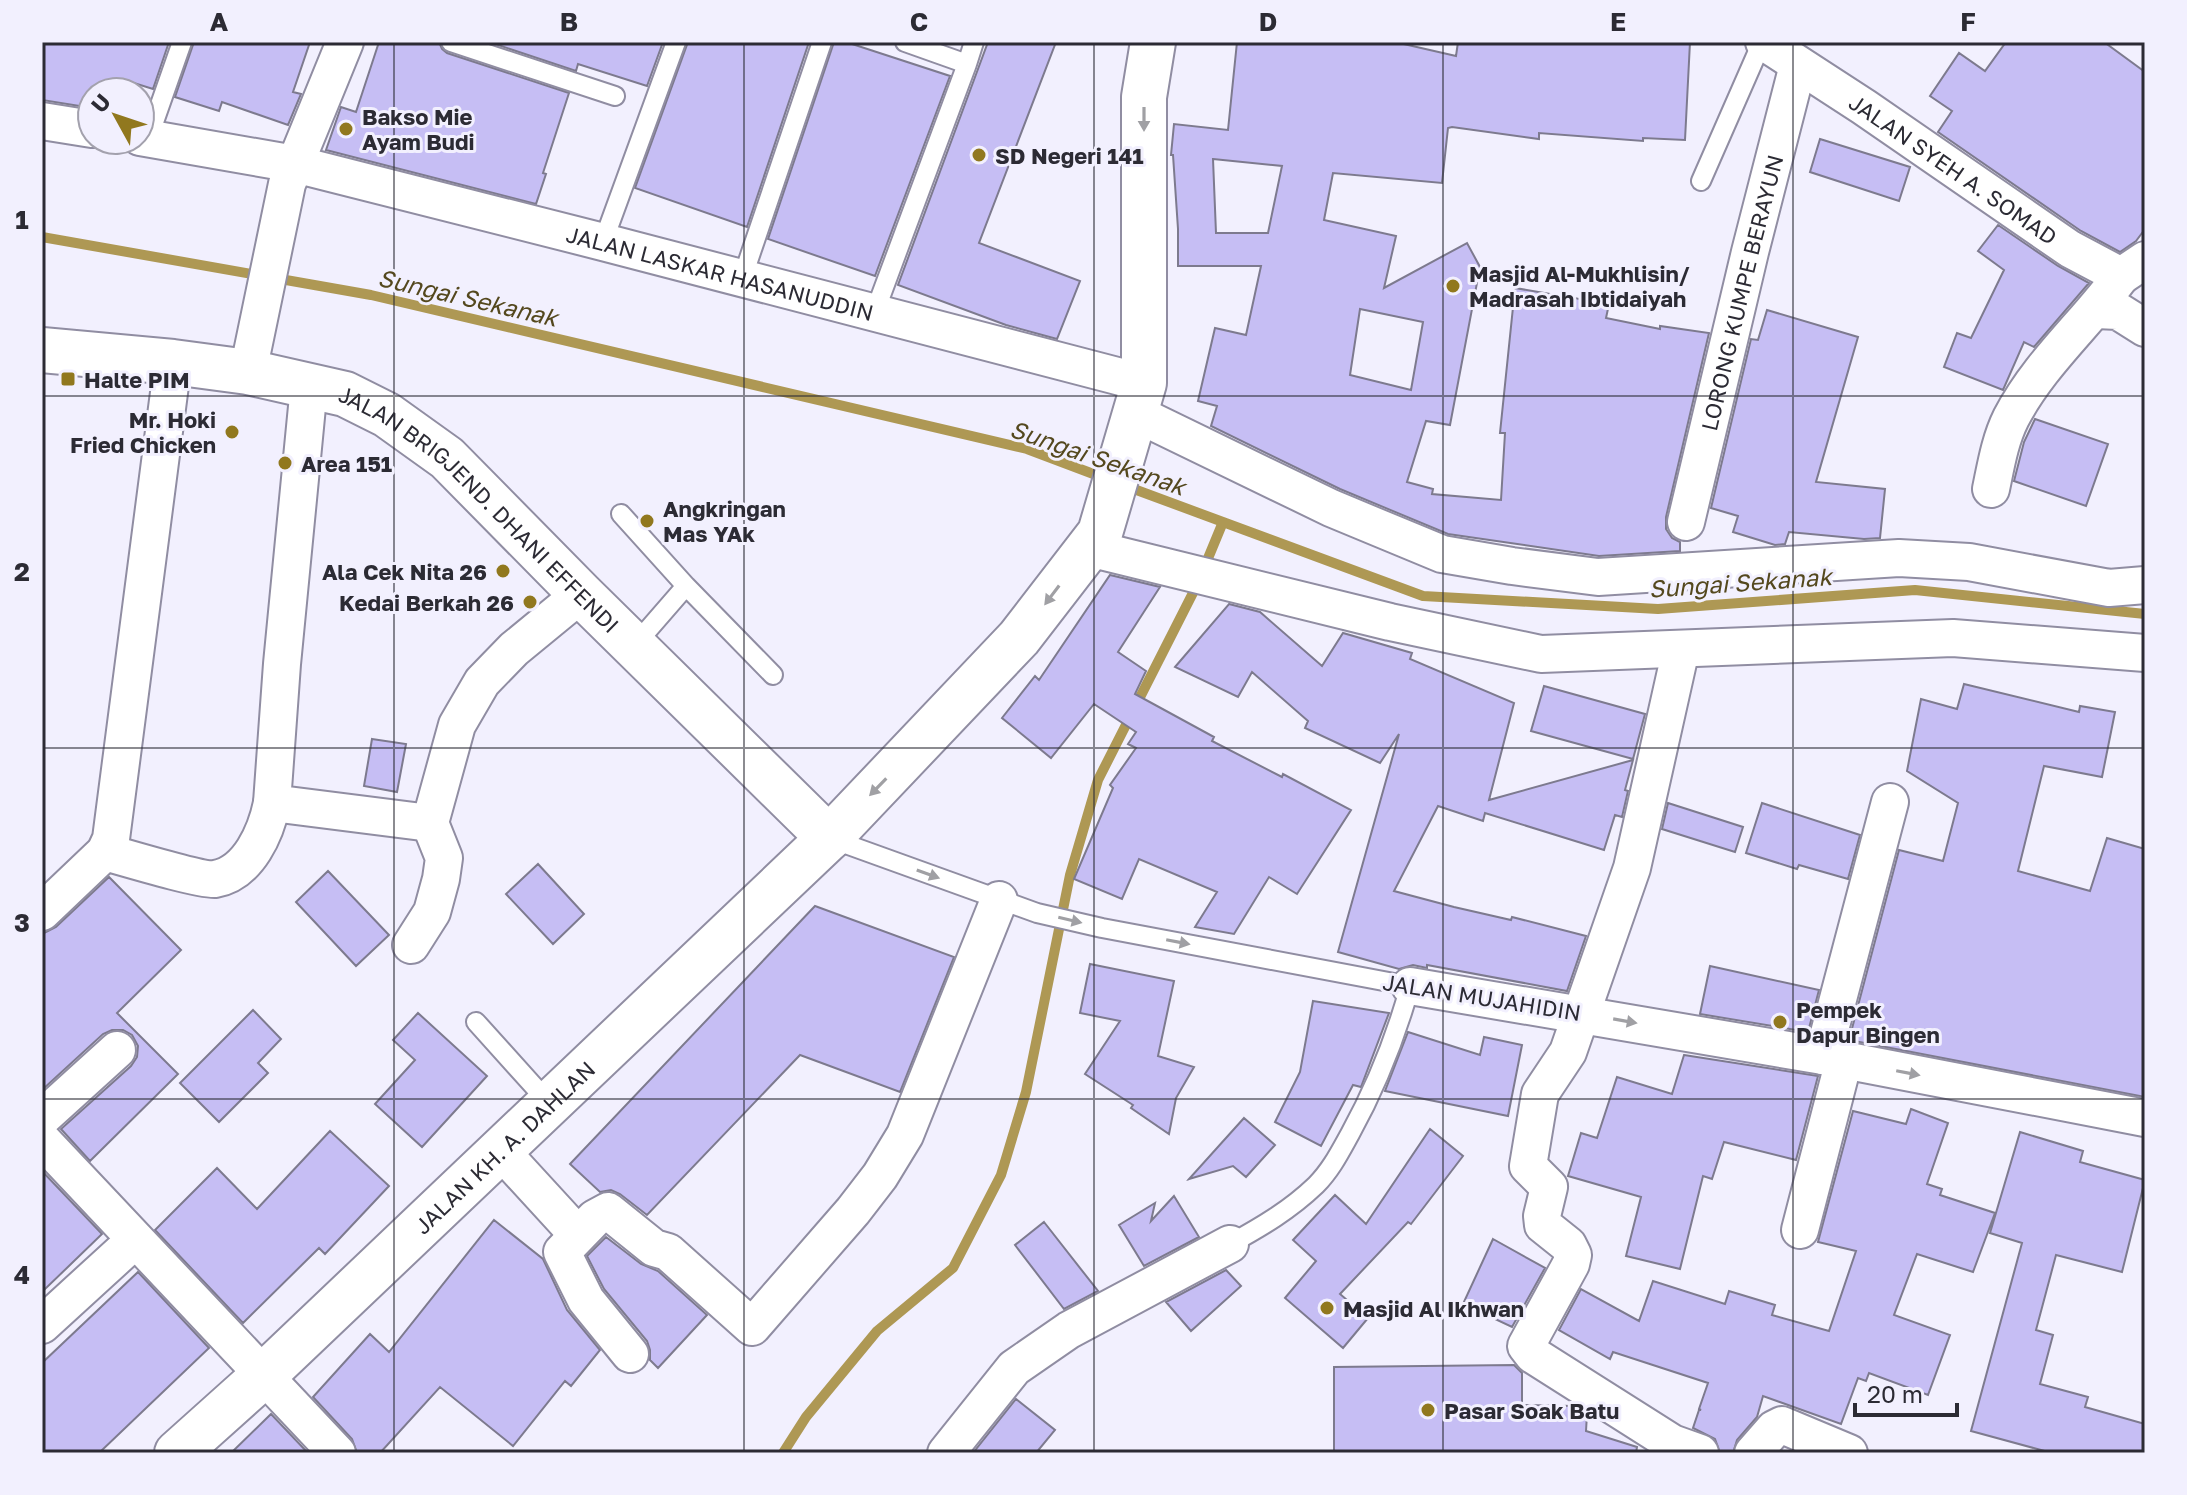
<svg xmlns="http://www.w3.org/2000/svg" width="2187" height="1495" font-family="'Golos Text',sans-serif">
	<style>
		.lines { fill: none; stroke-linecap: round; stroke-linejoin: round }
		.stream { stroke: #ae9854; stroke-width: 10 }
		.building { fill: #c6bef4; stroke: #7d7a8e; stroke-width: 2; fill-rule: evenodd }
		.service-casing { stroke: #908da2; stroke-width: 22 }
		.minor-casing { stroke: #908da2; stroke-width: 40 }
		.tertiary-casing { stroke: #908da2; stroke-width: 48 }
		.service { stroke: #fff; stroke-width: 18 }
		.minor { stroke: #fff; stroke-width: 36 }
		.tertiary { stroke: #fff; stroke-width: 44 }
		.oneway { fill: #a0a0a4 }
		.grid { fill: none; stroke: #2c2b34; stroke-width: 2; stroke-opacity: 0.55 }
		.poi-dot { fill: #91781e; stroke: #f2f0fe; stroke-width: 3 }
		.labels { text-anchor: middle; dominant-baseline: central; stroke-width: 6; stroke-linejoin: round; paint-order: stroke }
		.poi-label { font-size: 22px; font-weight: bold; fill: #2c2b34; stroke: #f2f0fe; text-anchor: start }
		.street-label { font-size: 22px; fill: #2c2b34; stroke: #f2f0fe }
		.water-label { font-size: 24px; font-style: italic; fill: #54481e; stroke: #f2f0fe }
		.neatline { fill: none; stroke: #2c2b34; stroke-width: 3 }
		.grid-label { font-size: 26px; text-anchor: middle; font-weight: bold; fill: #2c2b34 }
	</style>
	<rect width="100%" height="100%" fill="#f2f0fe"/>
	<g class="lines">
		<path class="stream" d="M 42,237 L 371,295 L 1027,449 L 1104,478
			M 1123,485 L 1423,596 L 1658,609 L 1915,590 L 2145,614
			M 1204,568 L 1223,522
			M 783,1453 L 806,1417 L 877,1331 L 953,1268 L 1001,1175 L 1026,1092 L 1070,875 L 1098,780 L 1198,583"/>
	</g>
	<path class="building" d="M 42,42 L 169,42 L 153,89 L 134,83 L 131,92 L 92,92 L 92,108 L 42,100 Z
		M 194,42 L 310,42 L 293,92 L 301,94 L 288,125 L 222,102 L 219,111 L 175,97 Z
		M 379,42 L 439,42 L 442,49 L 447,53 L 569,93 L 543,173 L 546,174 L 536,204 L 326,150 L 341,107 L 356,112 Z
		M 489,42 L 663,42 L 647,86 L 578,64 L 576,71 Z
		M 688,42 L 809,42 L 747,227 L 635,188 Z
		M 834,42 L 846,42 L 950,76 L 875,276 L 768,239 Z
		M 988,42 L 1056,42 L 979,243 L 1080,281 L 1057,339 L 1006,325 L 898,285 Z
		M 1237,42 L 1395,42 L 1456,56 L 1458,42 L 1690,42 L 1685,140 L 1643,138 L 1643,141 L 1539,133 L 1539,139 L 1452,127 L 1448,128 L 1442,183 L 1333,173 L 1324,220 L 1396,236 L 1384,288 L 1467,243 L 1480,267 L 1450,425 L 1426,421 L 1407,482 L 1433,489 L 1432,494 L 1501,500 L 1505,433 L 1500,433 L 1515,288 L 1609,304 L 1606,318 L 1660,329 L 1660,326 L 1709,333 L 1666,517 L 1666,529 L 1672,538 L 1680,542 L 1680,551 L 1599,556 L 1448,534 L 1340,489 L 1211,426 L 1217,406 L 1198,401 L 1215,328 L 1246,335 L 1261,266 L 1178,266 L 1178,229 L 1173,155 L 1171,155 L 1174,124 L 1228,130 ZM 1213,159 L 1282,166 L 1268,233 L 1216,233 ZM 1360,309 L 1423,322 L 1411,390 L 1350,375 Z
		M 2006,42 L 2104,42 L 2145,72 L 2145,229 L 2136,241 L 2120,252 L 2081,231 L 1938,132 L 1952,111 L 1930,96 L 1959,53 L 1985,71 Z
		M 1820,139 L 1910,167 L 1899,201 L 1810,172 Z
		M 1998,225 L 2058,266 L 2089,283 L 2034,347 L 2024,342 L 2003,390 L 1944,367 L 1957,333 L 1971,338 L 2004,270 L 1978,251 Z
		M 1767,310 L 1858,337 L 1816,482 L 1885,489 L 1880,538 L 1864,539 L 1789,532 L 1785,544 L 1775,545 L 1733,532 L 1738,516 L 1711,508 L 1751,339 L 1758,340 Z
		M 2035,419 L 2108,444 L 2086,506 L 2014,481 L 2024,442 Z
		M 1110,575 L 1160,587 L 1118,652 L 1146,671 L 1135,694 L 1214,737 L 1212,741 L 1282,777 L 1283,774 L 1351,810 L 1297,894 L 1269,877 L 1234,934 L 1195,927 L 1217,892 L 1139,859 L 1122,899 L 1074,879 L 1113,788 L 1110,785 L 1136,748 L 1128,744 L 1136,732 L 1094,704 L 1051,758 L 1002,718 L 1035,676 L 1039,680 Z
		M 1229,604 L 1260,612 L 1322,666 L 1343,633 L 1412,653 L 1410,659 L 1514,703 L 1489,800 L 1633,760 L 1625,790 L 1628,791 L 1622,817 L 1615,815 L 1604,850 L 1485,813 L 1483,821 L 1438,806 L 1394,891 L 1454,907 L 1511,920 L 1512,917 L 1586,936 L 1567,991 L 1427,965 L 1427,968 L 1413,965 L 1399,969 L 1338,952 L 1399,734 L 1380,763 L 1305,728 L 1308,721 L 1252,672 L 1238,697 L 1175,667 Z
		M 1964,684 L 2079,712 L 2080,706 L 2115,712 L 2102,777 L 2044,766 L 2018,871 L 2090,891 L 2107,838 L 2145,849 L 2145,1097 L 1849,1040 L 1899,850 L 1943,861 L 1958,803 L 1907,771 L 1921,699 L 1957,709 Z
		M 1544,686 L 1645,714 L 1633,759 L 1531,731 Z
		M 372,739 L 406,744 L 397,792 L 364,786 Z
		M 1668,803 L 1743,827 L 1735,852 L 1662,829 Z
		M 1762,803 L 1860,835 L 1848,879 L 1799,865 L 1797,869 L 1746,853 Z
		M 538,864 L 584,914 L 553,944 L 506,894 Z
		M 328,871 L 389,935 L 356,966 L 296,902 Z
		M 109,877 L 181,950 L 117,1013 L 178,1074 L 90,1161 L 61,1129 L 131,1066 L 137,1057 L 138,1046 L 132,1035 L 123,1030 L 112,1030 L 103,1034 L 42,1090 L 42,934 L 56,927 Z
		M 815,906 L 954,957 L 900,1092 L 800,1055 L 647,1215 L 620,1194 L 611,1190 L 600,1192 L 570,1164 Z
		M 1090,964 L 1174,981 L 1158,1056 L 1194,1067 L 1176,1098 L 1169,1134 L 1131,1108 L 1133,1105 L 1085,1074 L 1120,1021 L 1080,1013 Z
		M 1710,966 L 1819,990 L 1808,1032 L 1700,1014 Z
		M 1313,1001 L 1389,1013 L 1361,1087 L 1353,1085 L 1321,1146 L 1275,1122 L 1300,1072 Z
		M 253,1010 L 281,1039 L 258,1063 L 268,1073 L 219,1122 L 180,1083 Z
		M 418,1013 L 487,1076 L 422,1147 L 375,1104 L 415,1060 L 393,1040 Z
		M 1408,1032 L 1480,1055 L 1484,1037 L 1522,1045 L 1508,1116 L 1385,1091 Z
		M 1684,1055 L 1818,1076 L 1796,1160 L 1724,1142 L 1712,1179 L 1703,1176 L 1680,1269 L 1626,1256 L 1641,1197 L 1568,1176 L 1581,1133 L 1597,1138 L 1617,1077 L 1672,1094 Z
		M 1911,1109 L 1948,1123 L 1927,1184 L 1942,1189 L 1940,1195 L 1995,1213 L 1973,1272 L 1917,1254 L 1894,1315 L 1950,1335 L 1928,1395 L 1869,1373 L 1866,1381 L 1858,1378 L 1841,1424 L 1763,1396 L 1757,1417 L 1737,1440 L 1733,1453 L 1720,1453 L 1715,1439 L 1693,1428 L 1699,1410 L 1701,1410 L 1699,1409 L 1708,1383 L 1613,1352 L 1610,1359 L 1559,1330 L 1581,1289 L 1639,1321 L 1653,1281 L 1725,1304 L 1729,1291 L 1775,1305 L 1772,1315 L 1829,1331 L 1856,1251 L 1818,1242 L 1853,1111 L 1906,1124 Z
		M 1244,1118 L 1275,1145 L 1246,1177 L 1233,1166 L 1189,1179 Z
		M 1430,1129 L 1463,1156 L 1411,1224 L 1408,1222 L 1340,1294 L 1368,1318 L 1343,1348 L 1285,1298 L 1316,1261 L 1293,1240 L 1335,1195 L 1366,1224 Z
		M 330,1131 L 389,1186 L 325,1254 L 319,1248 L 243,1323 L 155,1230 L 217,1168 L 257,1209 Z
		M 2020,1132 L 2083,1151 L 2080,1162 L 2145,1180 L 2122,1272 L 2056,1255 L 2036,1330 L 2053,1335 L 2040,1384 L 2088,1397 L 2085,1407 L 2145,1424 L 2145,1453 L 2052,1453 L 1971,1431 L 2022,1243 L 1990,1233 Z
		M 42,1171 L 102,1234 L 42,1292 Z
		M 1174,1196 L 1199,1237 L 1144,1266 L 1119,1225 L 1155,1203 L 1151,1221 Z
		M 494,1220 L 543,1259 L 567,1310 L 600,1350 L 571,1386 L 565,1381 L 513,1446 L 440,1387 L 380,1453 L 357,1453 L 352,1439 L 313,1397 L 370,1334 L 389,1352 Z
		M 1044,1222 L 1098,1291 L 1064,1309 L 1015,1245 Z
		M 606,1237 L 641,1264 L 658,1271 L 707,1315 L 658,1368 L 650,1360 L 650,1350 L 647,1341 L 604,1289 L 587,1256 Z
		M 1493,1239 L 1545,1268 L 1512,1327 L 1463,1304 Z
		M 1226,1270 L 1241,1286 L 1191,1331 L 1166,1302 Z
		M 138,1272 L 209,1348 L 99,1453 L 42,1453 L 42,1363 Z
		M 1514,1365 L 1522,1373 L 1522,1405 L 1575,1406 L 1587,1414 L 1586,1431 L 1637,1447 L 1636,1453 L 1334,1453 L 1334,1367 Z
		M 1016,1399 L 1055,1430 L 1036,1453 L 973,1453 Z
		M 271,1414 L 308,1453 L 231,1453 Z"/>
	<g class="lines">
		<defs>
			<path id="service" d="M 451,42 L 615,96
				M 967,64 L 974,42
				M 148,139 L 182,42
				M 1701,181 L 1762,42
				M 603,242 L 676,42
				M 742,279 L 822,42
				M 874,314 L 967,64 L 905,42
				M 621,514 L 686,586
				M 633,647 L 686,586 L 773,675
				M 829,838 L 1037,913 L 1102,928 L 1410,986 C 1395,1040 1377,1085 1350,1134 C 1340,1152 1331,1170 1316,1185 C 1290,1210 1261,1227 1230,1244
				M 476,1022 L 549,1103"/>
			<g id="minor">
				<path id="s1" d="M 1764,42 L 1864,107 L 2070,249 L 2121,276 L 2145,260"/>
				<path d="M 42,121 L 92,129"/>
				<path id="s2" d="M 140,137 L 295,164 L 603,242 L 1144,383"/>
				<path d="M 2096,310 L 2118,311 L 2145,328"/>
				<path d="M 248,372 L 287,184 L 345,42"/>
				<path d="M 309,386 L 282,664 L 272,803 L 430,823"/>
				<path d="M 1135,413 L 1331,508 L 1442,554 L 1512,566 L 1598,577 L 1899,558 L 1969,562 L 2109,588 L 2145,585"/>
				<path d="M 1991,489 C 1996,465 2000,440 2011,418 C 2039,364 2086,324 2121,276"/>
				<path id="s3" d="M 1686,522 L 1750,252 L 1798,65"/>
				<path d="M 1089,548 L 1390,622 L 1541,654 L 1953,638 L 2145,653"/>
				<path d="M 1681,649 L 1632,868 L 1568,1052 L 1540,1094 L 1528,1166 L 1549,1187 L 1542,1216 L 1543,1225 L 1568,1245 L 1573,1255 L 1571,1264 L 1526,1346 L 1533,1355 L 1672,1443 L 1700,1453"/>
				<path d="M 105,852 C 123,857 203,881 215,879 C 249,873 266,832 272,803"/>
				<path d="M 42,912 L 105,852 L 111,839 L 173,362"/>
				<path d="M 411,945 L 432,912 L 441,879 L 444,858 L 430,823 L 457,725 L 482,682 L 514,649 L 581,594"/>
				<path d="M 1410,986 L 1823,1056 L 2145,1118"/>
				<path d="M 1823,1056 L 1890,802"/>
				<path d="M 42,1118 L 117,1050"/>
				<path d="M 42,1140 L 337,1453"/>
				<path d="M 500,1150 L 578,1235"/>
				<path d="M 1800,1230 L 1844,1060"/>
				<path d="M 42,1325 L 135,1240"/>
				<path d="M 630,1354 L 586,1300 L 562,1252 L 595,1218 L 608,1211 L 654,1248 L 668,1252 L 752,1327 L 853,1211 L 880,1176 L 905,1135 L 999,900"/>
				<path d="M 946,1453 L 1014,1368 L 1069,1330 L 1230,1244"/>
				<path d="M 1753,1453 L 1774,1429 L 1782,1425 L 1849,1453"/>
			</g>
			<g id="tertiary">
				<path id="s4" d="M 42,350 L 173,362 L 248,372 L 345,394 L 387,415 L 447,458 L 581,594 L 829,838"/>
				<path id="s5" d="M 177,1453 L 264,1375 L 829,838 L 1019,638 L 1100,533 L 1144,383 L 1144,97 L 1153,42"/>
			</g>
		</defs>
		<use href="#service" class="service-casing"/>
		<use href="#minor" class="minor-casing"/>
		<use href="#tertiary" class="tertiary-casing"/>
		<use href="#service" class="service"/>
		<use href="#minor" class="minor"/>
		<use href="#tertiary" class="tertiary"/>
	</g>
	<defs><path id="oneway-solid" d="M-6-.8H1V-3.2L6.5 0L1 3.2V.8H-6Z" transform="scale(2)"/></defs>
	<g class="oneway">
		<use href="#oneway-solid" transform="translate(1144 119) rotate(90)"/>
		<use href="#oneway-solid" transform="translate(1052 595) rotate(127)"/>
		<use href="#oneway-solid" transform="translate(878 787) rotate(134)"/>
		<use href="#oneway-solid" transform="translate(928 874) rotate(20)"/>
		<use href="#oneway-solid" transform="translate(1070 920) rotate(13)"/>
		<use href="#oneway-solid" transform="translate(1178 942) rotate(11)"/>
		<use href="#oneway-solid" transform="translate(1625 1021) rotate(10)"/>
		<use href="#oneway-solid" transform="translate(1908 1073) rotate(11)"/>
	</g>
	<path class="grid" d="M 394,42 L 394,1453M 744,42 L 744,1453M 1094,42 L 1094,1453M 1443,42 L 1443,1453M 1793,42 L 1793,1453M 42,396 L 2145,396M 42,748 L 2145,748M 42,1099 L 2145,1099"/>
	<g class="poi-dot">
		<circle cx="346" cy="129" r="8"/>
		<circle cx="979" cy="155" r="8"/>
		<circle cx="1453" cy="286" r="8"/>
		<rect x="60" y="371" width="16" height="16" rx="4"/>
		<circle cx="232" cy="432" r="8"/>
		<circle cx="285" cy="463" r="8"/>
		<circle cx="647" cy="521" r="8"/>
		<circle cx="503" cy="571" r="8"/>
		<circle cx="530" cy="602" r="8"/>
		<circle cx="1780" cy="1022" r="8"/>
		<circle cx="1327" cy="1308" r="8"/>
		<circle cx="1428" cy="1410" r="8"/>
	</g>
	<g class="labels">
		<g class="poi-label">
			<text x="362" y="116">Bakso Mie<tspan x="362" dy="25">Ayam Budi</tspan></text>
			<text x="995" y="155">SD Negeri 141</text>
			<text x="1469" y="273">Masjid Al-Mukhlisin/<tspan x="1469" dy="25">Madrasah Ibtidaiyah</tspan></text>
			<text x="84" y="379">Halte PIM</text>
			<text x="216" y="419" text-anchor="end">Mr. Hoki<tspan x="216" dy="25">Fried Chicken</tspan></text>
			<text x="301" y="463">Area 151</text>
			<text x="663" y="508">Angkringan<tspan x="663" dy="25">Mas YAk</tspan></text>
			<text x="487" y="571" text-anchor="end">Ala Cek Nita 26</text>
			<text x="514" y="602" text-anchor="end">Kedai Berkah 26</text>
			<text x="1796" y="1009">Pempek<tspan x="1796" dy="25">Dapur Bingen</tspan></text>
			<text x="1343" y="1308">Masjid Al Ikhwan</text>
			<text x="1444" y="1410">Pasar Soak Batu</text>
		</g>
		<g class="street-label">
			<text stroke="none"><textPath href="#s1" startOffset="228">JALAN SYEH A. SOMAD</textPath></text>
			<text stroke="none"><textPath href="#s2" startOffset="596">JALAN LASKAR HASANUDDIN</textPath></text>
			<text stroke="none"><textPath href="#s3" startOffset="236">LORONG KUMPE BERAYUN</textPath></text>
			<text stroke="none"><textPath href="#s4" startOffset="484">JALAN BRIGJEND. DHANI EFFENDI</textPath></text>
			<text transform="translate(1482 997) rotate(9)">JALAN MUJAHIDIN</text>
			<text stroke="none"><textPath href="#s5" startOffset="448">JALAN KH. A. DAHLAN</textPath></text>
		</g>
		<g class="water-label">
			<text transform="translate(468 297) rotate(13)">Sungai Sekanak</text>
			<text transform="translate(1098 457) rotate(19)">Sungai Sekanak</text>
			<text transform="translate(1740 582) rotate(-4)">Sungai Sekanak</text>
		</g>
	</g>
	<rect width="2187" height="1495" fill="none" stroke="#f2f0fe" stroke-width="88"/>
	<g transform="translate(116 116) rotate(310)"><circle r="38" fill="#f2f0fe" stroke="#a3a1ad" stroke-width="2"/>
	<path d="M0-6L14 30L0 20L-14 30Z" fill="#91781e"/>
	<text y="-12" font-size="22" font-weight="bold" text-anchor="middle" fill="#2c2b34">U</text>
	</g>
	<path d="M1855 1403v12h102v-12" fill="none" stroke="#2c2b34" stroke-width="4"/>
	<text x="1867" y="1403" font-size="24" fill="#2c2b34" stroke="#f2f0fe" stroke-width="6" paint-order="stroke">20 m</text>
	<rect x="44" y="44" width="2099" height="1407" class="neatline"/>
	<g class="grid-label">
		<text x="219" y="31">A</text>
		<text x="569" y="31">B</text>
		<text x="919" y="31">C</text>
		<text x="1268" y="31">D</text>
		<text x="1618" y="31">E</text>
		<text x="1968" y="31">F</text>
		<text x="22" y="229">1</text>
		<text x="22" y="581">2</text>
		<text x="22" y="932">3</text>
		<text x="22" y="1284">4</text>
	</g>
</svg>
